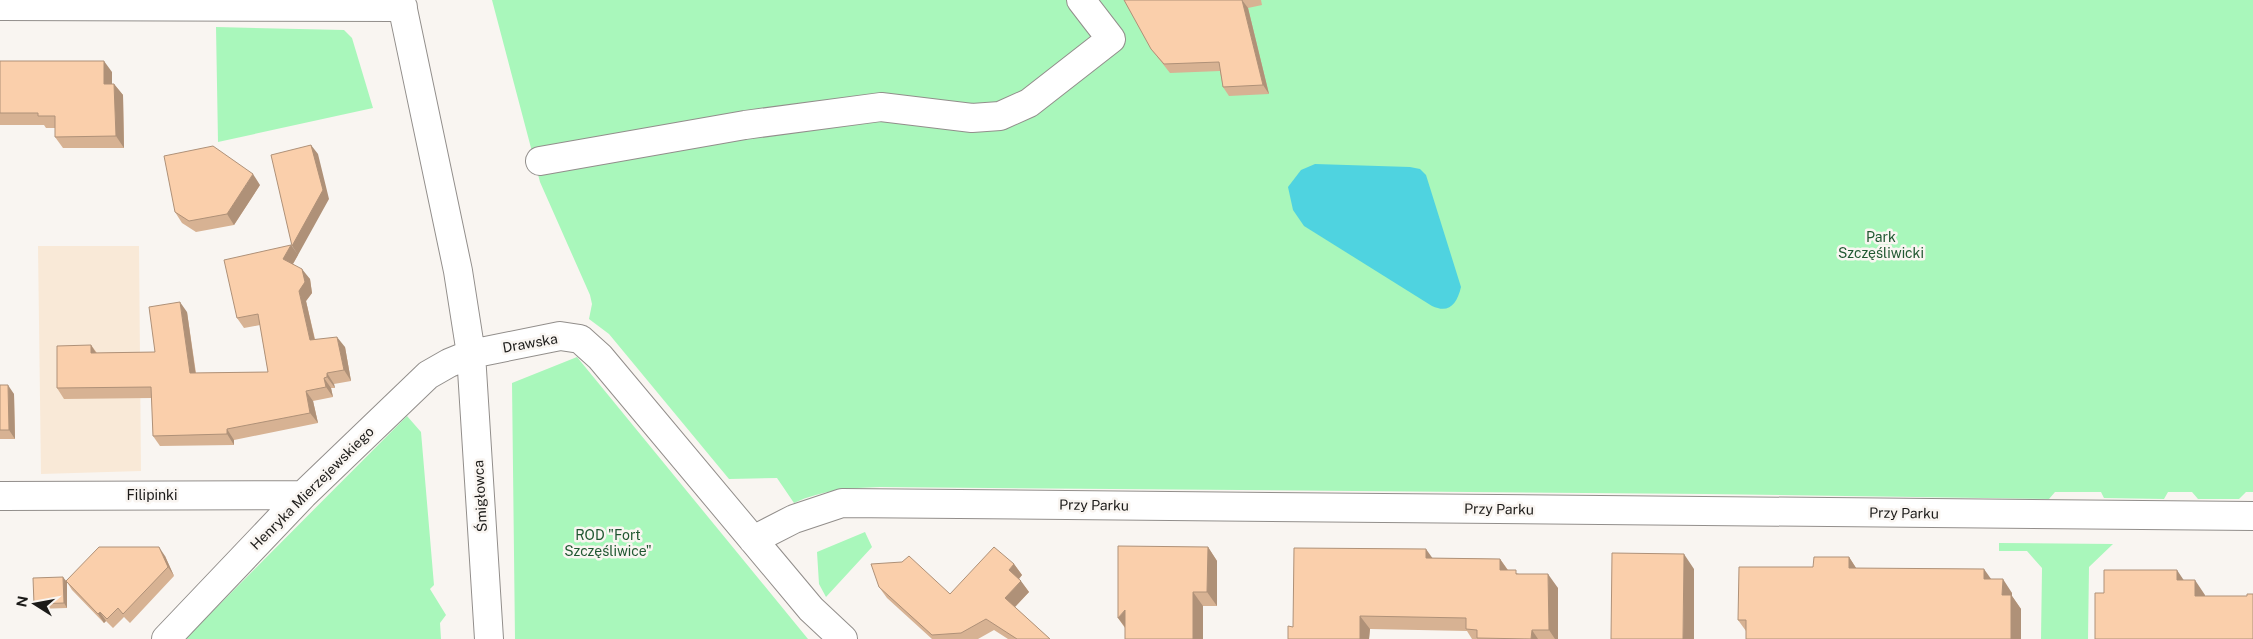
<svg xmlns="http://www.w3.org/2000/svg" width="2253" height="639" font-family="'Public Sans',sans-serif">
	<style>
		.education { fill: #f9e9d7 }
		.green { fill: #a9f7bb }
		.water { fill: #4fd3e0 }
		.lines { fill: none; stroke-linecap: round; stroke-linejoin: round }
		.minor-casing { stroke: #928e8b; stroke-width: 30 }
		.minor { stroke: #fff; stroke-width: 28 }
		.wall { fill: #d7b293 }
		.shaded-wall { fill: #af9178 }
		.building { fill: #facfab; stroke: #af9178 }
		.labels { text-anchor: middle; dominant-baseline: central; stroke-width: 5; stroke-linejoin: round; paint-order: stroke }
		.park-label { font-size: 14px; fill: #205731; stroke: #f9f5f1 }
		.street-label { font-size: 14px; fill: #1c1b19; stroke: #f9f5f1 }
	</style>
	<rect width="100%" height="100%" fill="#f9f5f1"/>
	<path class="education" d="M 38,246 L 139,246 L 141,471 L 41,474 Z"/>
	<path class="green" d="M 492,0 L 2253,0 L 2253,492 L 2246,492 L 2239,499 L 2198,499 L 2192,492 L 2168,492 L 2164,499 L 2104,498 L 2101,492 L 2055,492 L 2049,499 L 1706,494 L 880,487 C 849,488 822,490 794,503 L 777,478 L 729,479 L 609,334 L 589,319 L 592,304 L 590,295 L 540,182 Z
		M 216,27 L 344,30 L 352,38 L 373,108 L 218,142 Z
		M 577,357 L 808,639 L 515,639 L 512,383 Z
		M 407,416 L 421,432 L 434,585 L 430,589 L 446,615 L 440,623 L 441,639 L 185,639 Z
		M 865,532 L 872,547 L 826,597 L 819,584 L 817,552 Z
		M 1999,543 L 2113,544 L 2089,567 L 2088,639 L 2041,639 L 2042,568 L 2027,551 L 1999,551 Z"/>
	<path class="water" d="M 1315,164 L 1410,167 L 1420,169 L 1426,175 L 1461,287 C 1457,304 1449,314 1432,306 L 1304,226 L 1293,210 L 1288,187 L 1301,170 Z"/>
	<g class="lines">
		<defs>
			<path id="minor" d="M 401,0 L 458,271 L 471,354 L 489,639
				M 0,6 L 403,7
				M 540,161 L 745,125 L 881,107 L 972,118 L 1000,116 L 1029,103 L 1111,39 L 1081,0
				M 0,496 L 303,495
				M 753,540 L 794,519 L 842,503 L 2253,516
				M 166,639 L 303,495 L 428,375 L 449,363 L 471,354 L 560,336 L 580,339 L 600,357 L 811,609 L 843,639"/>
		</defs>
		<use href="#minor" class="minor-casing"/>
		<use href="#minor" class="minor"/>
	</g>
	<path class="wall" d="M 1124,0 L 1261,0 L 1262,5 L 1248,8 L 1269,94 L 1229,96 L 1223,87 L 1220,71 L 1170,73 L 1151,49 Z
		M 0,61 L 112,72 L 112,84 L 114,84 L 123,95 L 124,148 L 63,148 L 55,137 L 55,128 L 46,128 L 44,125 L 0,125 Z
		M 260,185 L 234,225 L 196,232 L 182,223 L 175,212 Z
		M 291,245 L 298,255 L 293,264 L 310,279 L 312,293 L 306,301 L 315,339 L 345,347 L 351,381 L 334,384 L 335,388 L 331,388 L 333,397 L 313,401 L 318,423 L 234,440 L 234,445 L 160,446 L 153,436 L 152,398 L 64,399 L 57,388 L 91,345 L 97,353 L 155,352 L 187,312 L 196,373 L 268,372 L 260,325 L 244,328 L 237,318 Z
		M 0,385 L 14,394 L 15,439 L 0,439 Z
		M 1208,547 L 1217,561 L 1217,606 L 1203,606 L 1125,628 L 1118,618 Z
		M 165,556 L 174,576 L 130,623 L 124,617 L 113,628 L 106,621 L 104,623 L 72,590 L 67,582 L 67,608 L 37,609 L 34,604 L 66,581 Z
		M 1849,557 L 1856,568 L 1991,579 L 2012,593 L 2012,596 L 2021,609 L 2021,639 L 1746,639 L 1746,631 L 1738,620 L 1813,567 Z
		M 1432,558 L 1500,559 L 1508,570 L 1558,588 L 1558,639 L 1472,639 L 1467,631 L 1370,629 L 1369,639 L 1288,639 L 1293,627 Z
		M 902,562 L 950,594 L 1014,564 L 1022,575 L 1019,579 L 1029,592 L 1015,607 L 1050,639 L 1008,639 L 994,630 L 978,639 L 932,639 L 887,598 L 879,587 Z"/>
	<path class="shaded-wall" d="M 1242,0 L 1248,8 L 1269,94 L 1263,85 Z
		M 104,61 L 112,72 L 112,95 L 104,84 Z
		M 114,84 L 123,95 L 124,148 L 116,136 Z
		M 311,145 L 318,154 L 329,199 L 298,255 L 292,246 Z
		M 253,174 L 260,185 L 234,225 L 227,214 Z
		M 291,245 L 298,255 L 290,269 L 283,259 Z
		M 302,269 L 310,279 L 312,293 L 306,301 L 317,350 L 310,340 L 299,291 Z
		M 180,302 L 187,312 L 197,384 L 190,373 Z
		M 337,337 L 345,347 L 351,381 L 344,370 Z
		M 91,345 L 98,356 L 91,353 Z
		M 327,373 L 334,384 L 335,388 L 327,377 Z
		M 324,378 L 331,388 L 333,397 L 326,387 Z
		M 8,385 L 14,394 L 15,439 L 9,430 Z
		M 306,391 L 313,401 L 318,423 L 310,413 Z
		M 227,429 L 234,440 L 234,445 L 227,434 Z
		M 159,547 L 165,556 L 174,576 L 168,567 Z
		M 1208,547 L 1217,561 L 1217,606 L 1207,592 Z
		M 1426,549 L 1436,563 L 1426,558 Z
		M 1684,554 L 1694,569 L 1694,639 L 1683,639 Z
		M 1849,557 L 1858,571 L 1849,568 Z
		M 1500,559 L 1509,572 L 1500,570 Z
		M 1014,564 L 1022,575 L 1017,581 L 1009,570 Z
		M 1984,569 L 1994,583 L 1984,579 Z
		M 2177,570 L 2187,585 L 2177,580 Z
		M 1548,574 L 1558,588 L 1558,639 L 1555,639 L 1549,630 Z
		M 63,577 L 67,582 L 67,608 L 64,603 Z
		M 2003,579 L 2012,593 L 2012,596 L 2021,609 L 2021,639 L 2011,639 L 2002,595 Z
		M 2195,580 L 2205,595 L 2205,611 L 2195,596 Z
		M 1021,581 L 1029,592 L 1013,609 L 1005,598 Z
		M 1193,592 L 1203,606 L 1203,639 L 1193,639 Z
		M 1125,610 L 1128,631 L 1118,618 Z
		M 100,612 L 106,621 L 104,623 L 98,614 Z
		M 1360,616 L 1370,629 L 1369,639 L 1360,639 Z
		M 1532,630 L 1538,639 L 1531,639 Z"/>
	<path class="building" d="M 1124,0 L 1242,0 L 1263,85 L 1223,87 L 1219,62 L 1164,64 L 1151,49 Z
		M 0,61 L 104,61 L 104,84 L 114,84 L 116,136 L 55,137 L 55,116 L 38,116 L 38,113 L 0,113 Z
		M 311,145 L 323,190 L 292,246 L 271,155 Z
		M 213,146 L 253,174 L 227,214 L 189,221 L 175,212 L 164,156 Z
		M 291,245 L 283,259 L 302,269 L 305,282 L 299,291 L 310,340 L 337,337 L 344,370 L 327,373 L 327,377 L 324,378 L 326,387 L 306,391 L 310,413 L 227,429 L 227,434 L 153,436 L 151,387 L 57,388 L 57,346 L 91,345 L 91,353 L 155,352 L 149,307 L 180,302 L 190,373 L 268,372 L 258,314 L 237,318 L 224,260 Z
		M 0,385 L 8,385 L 9,430 L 0,430 Z
		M 1118,546 L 1208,547 L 1207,592 L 1193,592 L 1193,639 L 1125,639 L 1125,610 L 1118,618 Z
		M 99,547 L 159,547 L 168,567 L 123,614 L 118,608 L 107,619 L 100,612 L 98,614 L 66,581 Z
		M 994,547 L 1014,564 L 1009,570 L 1021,581 L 1005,598 L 1050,639 L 1017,639 L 986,619 L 961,633 L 932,635 L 879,587 L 871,564 L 902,562 L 909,556 L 950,594 Z
		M 1294,548 L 1426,549 L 1426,558 L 1500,559 L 1500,570 L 1516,570 L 1516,574 L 1548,574 L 1549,630 L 1532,630 L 1531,639 L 1477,638 L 1477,630 L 1466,629 L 1466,618 L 1360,616 L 1360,639 L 1288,639 L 1288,626 L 1293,627 Z
		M 1612,553 L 1684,554 L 1683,639 L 1611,639 Z
		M 1814,557 L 1849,557 L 1849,568 L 1984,569 L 1984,579 L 2003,579 L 2002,595 L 2011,595 L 2011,639 L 1746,639 L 1746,620 L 1738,620 L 1739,567 L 1813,567 Z
		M 2104,570 L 2177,570 L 2177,580 L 2195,580 L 2195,596 L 2247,596 L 2247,594 L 2253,594 L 2253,639 L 2095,639 L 2095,593 L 2104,593 Z
		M 63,577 L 64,603 L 34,604 L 33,578 Z"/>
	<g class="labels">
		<g class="park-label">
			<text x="1881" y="237">Park<tspan x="1881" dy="16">Szczęśliwicki</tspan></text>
			<text x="608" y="535">ROD "Fort<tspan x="608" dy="16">Szczęśliwice"</tspan></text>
		</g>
		<g class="street-label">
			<text transform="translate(530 343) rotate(-10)">Drawska</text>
			<text transform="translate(312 488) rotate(-45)">Henryka Mierzejewskiego</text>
			<text x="152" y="495">Filipinki</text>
			<text transform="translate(480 496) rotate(-93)">Śmigłowca</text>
			<text transform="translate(1094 505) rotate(1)">Przy Parku</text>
			<text transform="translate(1499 509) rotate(1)">Przy Parku</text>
			<text transform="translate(1904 513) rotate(1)">Przy Parku</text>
		</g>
	</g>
	<g transform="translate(35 604) rotate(281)" stroke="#f9f5f1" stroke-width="4" paint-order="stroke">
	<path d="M0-4L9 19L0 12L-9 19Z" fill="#1c1b19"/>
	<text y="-8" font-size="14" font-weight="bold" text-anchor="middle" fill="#1c1b19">N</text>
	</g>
</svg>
